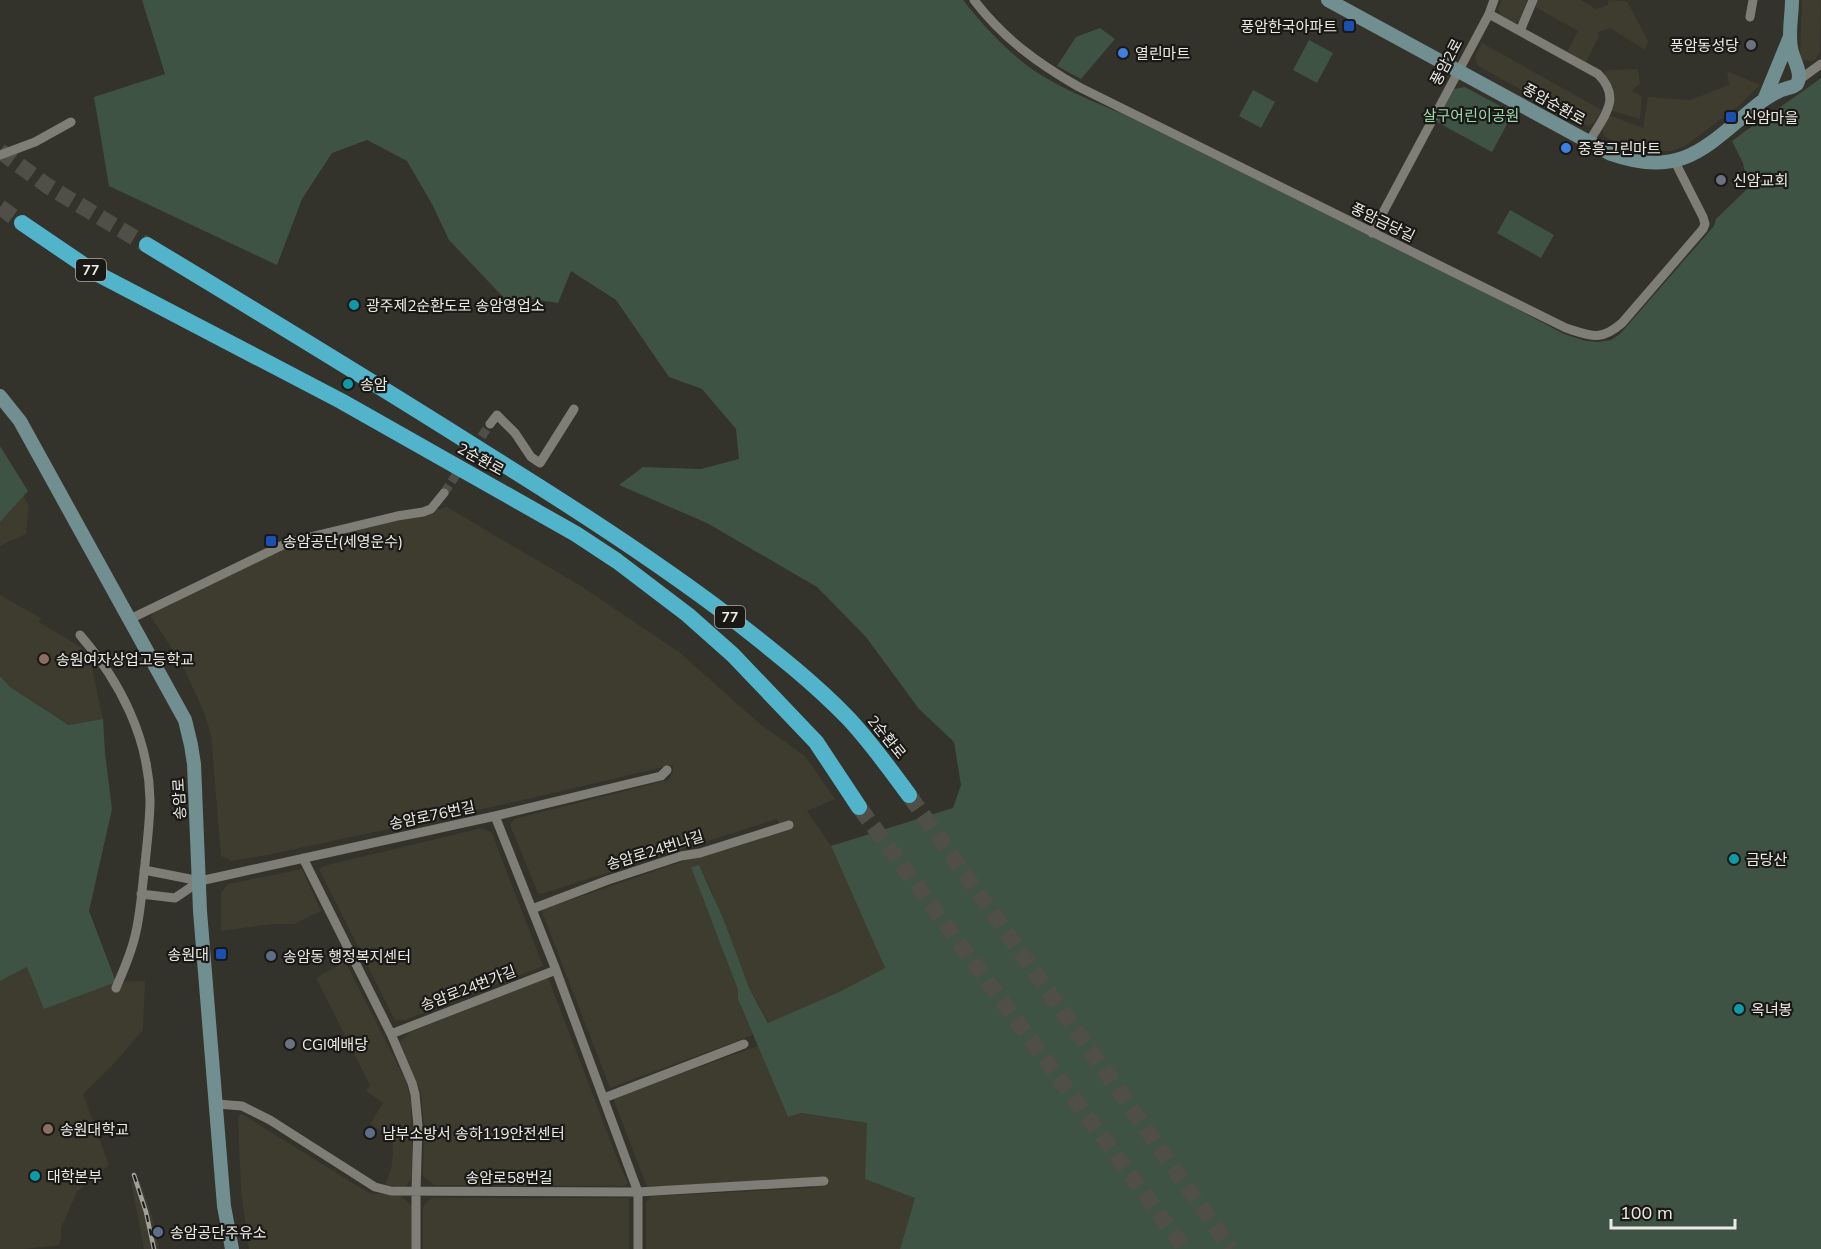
<svg xmlns="http://www.w3.org/2000/svg" width="1821" height="1249" font-family="Mulish,'Noto Sans KR',sans-serif">
	<style>
		.built { fill: #3e3c2e }
		.green { fill: #3e5343 }
		.lines { fill: none; stroke-linecap: round; stroke-linejoin: round }
		.street-tunnel { stroke: #4f4e47; stroke-width: 9; stroke-dasharray: 9 4.5; stroke-linecap: butt }
		.highway-tunnel { stroke: #4f4e47; stroke-width: 16; stroke-dasharray: 16 8; stroke-linecap: butt }
		.street { stroke: #7f7e76; stroke-width: 9 }
		.secondary { stroke: #718e90; stroke-width: 14 }
		.highway { stroke: #51b4cb; stroke-width: 16 }
		.rail-casing { stroke: #a1a19b; stroke-width: 4.5 }
		.rail { stroke: #1a1916; stroke-width: 2; stroke-dasharray: 7; stroke-linecap: butt }
		.transit-dot { fill: #1a4fb4; stroke: #1a1916; stroke-width: 2 }
		.worship-dot { fill: #6b7280; stroke: #1a1916; stroke-width: 2 }
		.shop-dot { fill: #3f7fe0; stroke: #1a1916; stroke-width: 2 }
		.culture-dot { fill: #0f9aa8; stroke: #1a1916; stroke-width: 2 }
		.education-dot { fill: #8d6e63; stroke: #1a1916; stroke-width: 2 }
		.service-dot { fill: #5c6f8a; stroke: #1a1916; stroke-width: 2 }
		.labels { text-anchor: middle; dominant-baseline: central; stroke-width: 4.5; stroke-linejoin: round; paint-order: stroke }
		.shield { fill: #1a1916; stroke: #acaca8; stroke-width: 1.5 }
		.shield-label { font-size: 14px; font-weight: bold; fill: #ebebe6 }
		.poi-label { font-size: 15px; fill: #ebebe6; stroke: #1a1916; text-anchor: start }
		.street-label { font-size: 15px; fill: #ebebe6; stroke: #1a1916 }
		.park-label { font-size: 15px; fill: #9cdaab; stroke: #1a1916 }
	</style>
	<rect width="100%" height="100%" fill="#33322b"/>
	<path class="built" d="M 1502,0 L 1527,0 L 1519,21 L 1514,23 L 1500,15 L 1498,8 Z
		M 1536,0 L 1581,0 L 1596,9 L 1608,5 L 1608,0 L 1627,1 L 1648,41 L 1645,50 L 1610,28 L 1598,32 L 1599,36 L 1586,62 L 1567,52 L 1578,31 L 1535,7 Z
		M 1802,0 L 1821,0 L 1820,53 L 1814,61 L 1802,60 L 1800,55 Z
		M 1482,43 L 1602,110 L 1594,123 L 1588,126 L 1478,66 L 1475,57 Z
		M 1638,69 L 1640,83 L 1632,91 L 1642,96 L 1640,119 L 1613,111 L 1613,87 L 1604,73 L 1606,70 Z
		M 1727,71 L 1760,85 L 1740,105 L 1685,146 L 1672,151 L 1656,152 L 1617,143 L 1604,136 L 1602,128 L 1607,118 L 1611,116 L 1643,128 L 1648,97 L 1690,100 L 1729,85 Z
		M 0,451 L 29,506 L 26,534 L 0,546 Z
		M 447,507 L 581,586 L 679,652 L 760,724 L 805,756 L 835,799 L 807,811 L 831,846 L 885,968 L 839,992 L 769,1023 L 750,990 L 710,887 L 699,866 L 691,867 L 738,990 L 738,999 L 753,1035 L 610,1088 L 542,912 L 544,909 L 695,857 L 781,828 L 777,819 L 541,894 L 538,893 L 510,825 L 514,819 L 668,780 L 673,772 L 673,765 L 519,801 L 272,854 L 232,861 L 221,856 L 211,735 L 205,715 L 181,662 L 151,617 L 153,613 L 292,544 Z
		M 0,595 L 41,618 L 39,622 L 84,649 L 92,668 L 103,719 L 70,725 L 10,687 L 0,676 Z
		M 482,828 L 492,833 L 543,966 L 405,1020 L 395,1020 L 319,869 L 327,865 Z
		M 302,869 L 321,911 L 294,924 L 273,924 L 221,931 L 221,893 L 228,884 Z
		M 345,961 L 406,1081 L 411,1102 L 413,1176 L 405,1188 L 385,1185 L 391,1170 L 393,1153 L 392,1139 L 370,1124 L 383,1103 L 366,1091 L 370,1085 L 316,978 Z
		M 27,967 L 116,982 L 145,981 L 143,1030 L 111,1067 L 83,1094 L 109,1165 L 77,1192 L 61,1228 L 61,1239 L 59,1245 L 25,1249 L 0,1249 L 0,981 Z
		M 548,977 L 620,1166 L 628,1183 L 625,1186 L 434,1185 L 423,1176 L 424,1126 L 421,1093 L 400,1042 L 410,1032 Z
		M 758,1046 L 788,1117 L 801,1113 L 867,1123 L 915,1198 L 900,1249 L 646,1249 L 646,1202 L 652,1196 L 813,1188 L 811,1179 L 647,1187 L 613,1098 Z
		M 242,1114 L 364,1190 L 373,1194 L 399,1194 L 412,1206 L 412,1249 L 249,1249 L 241,1191 L 238,1116 Z
		M 140,1181 L 152,1216 L 159,1249 L 144,1249 L 131,1182 Z
		M 431,1198 L 629,1198 L 629,1249 L 423,1249 L 423,1207 Z"/>
	<path class="green" d="M 142,0 L 963,0 C 981,23 1001,45 1024,63 C 1050,84 1092,101 1123,114 L 1500,300 L 1564,334 L 1586,341 L 1598,342 L 1611,340 L 1620,334 L 1714,226 L 1716,219 L 1748,188 L 1743,163 L 1732,141 C 1761,119 1792,100 1821,78 L 1821,1249 L 900,1249 L 915,1198 L 865,1179 L 867,1123 L 801,1113 L 788,1117 L 738,999 L 738,990 L 691,867 L 699,865 L 723,918 L 750,990 L 768,1023 L 839,992 L 885,968 L 831,846 L 953,808 L 961,785 L 954,742 L 919,709 L 866,637 L 817,587 L 707,523 L 619,485 L 643,467 L 701,469 L 739,459 L 736,429 L 702,389 L 669,377 L 616,300 L 571,271 L 558,303 L 532,299 L 506,300 L 449,240 L 432,204 L 407,161 L 367,140 L 332,153 L 302,199 L 277,265 L 109,186 L 94,97 L 165,74 Z
		M 1100,28 L 1115,39 L 1081,79 L 1057,66 L 1076,37 Z
		M 1309,40 L 1333,53 L 1317,83 L 1293,70 Z
		M 1465,87 L 1513,113 L 1492,152 L 1437,122 L 1454,89 Z
		M 1253,90 L 1275,102 L 1261,128 L 1239,116 Z
		M 1510,210 L 1554,235 L 1541,258 L 1497,233 Z
		M 0,446 L 28,491 L 0,522 Z
		M 0,676 L 10,687 L 69,725 L 103,719 L 105,753 L 112,809 L 89,911 L 116,982 L 44,1009 L 27,967 L 0,981 Z"/>
	<g class="lines">
		<path class="street-tunnel" d="M 444,493 L 490,424"/>
		<path class="highway-tunnel" d="M 0,151 L 49,187 L 147,245
			M 0,207 L 22,223
			M 909,795 L 1231,1249
			M 859,807 L 1185,1249"/>
		<path class="street" d="M 974,0 C 1003,38 1037,63 1079,87 L 1566,328 C 1591,336 1600,342 1622,323 L 1703,229 L 1705,224 L 1703,217 L 1675,162
			M 1489,14 L 1598,74 C 1623,99 1603,117 1589,142
			M 1750,17 L 1753,0
			M 1520,31 L 1533,0
			M 1799,80 L 1821,64
			M 0,155 L 35,142 L 71,122
			M 1372,233 L 1489,14 L 1494,0
			M 490,424 L 497,415 L 515,433 L 531,457 L 540,463 L 574,409
			M 128,620 L 289,542 L 397,516 L 423,512 L 431,509 L 444,493
			M 80,635 C 120,681 149,738 150,800 C 150,821 147,843 145,864 C 142,887 141,913 135,936 C 131,954 123,971 116,988
			M 495,816 L 556,970 L 638,1192 L 638,1249
			M 303,858 L 391,1034 L 412,1083 L 415,1094 L 418,1126 L 416,1191 L 416,1249
			M 144,870 L 200,881
			M 141,894 L 175,898 L 200,881 L 495,816 L 661,776 L 667,770
			M 532,909 L 608,880 L 681,856 L 700,853 L 789,825
			M 391,1034 L 556,970
			M 604,1098 L 744,1044
			M 217,1104 L 242,1106 L 270,1120 L 375,1187 L 391,1191 L 638,1192 L 824,1181"/>
		<path class="secondary" d="M 1328,0 L 1611,154 C 1684,180 1708,144 1761,102 C 1765,99 1779,90 1785,89 C 1790,87 1792,88 1797,84 C 1803,73 1793,60 1791,48 C 1788,32 1792,16 1792,0
			M 1764,100 L 1789,39
			M 0,396 L 20,421 L 185,720 L 191,745 L 194,764 L 200,911 L 224,1206 L 232,1249"/>
		<path class="highway" d="M 22,223 L 94,272 L 341,401 L 576,534 L 617,561 L 688,615 L 733,655 L 816,742 L 859,807
			M 147,245 C 263,315 380,386 495,459 C 579,511 661,564 739,624 C 776,653 814,683 847,717 C 870,741 889,768 909,795"/>
		<defs>
			<path id="rail" d="M 134,1175 L 146,1212 L 154,1249"/>
		</defs>
		<use href="#rail" class="rail-casing"/>
		<use href="#rail" class="rail"/>
	</g>
	<g class="transit-dot">
		<rect x="1343" y="20" width="12" height="12" rx="3"/>
		<rect x="1725" y="111" width="12" height="12" rx="3"/>
		<rect x="265" y="535" width="12" height="12" rx="3"/>
		<rect x="215" y="948" width="12" height="12" rx="3"/>
	</g>
	<g class="worship-dot">
		<circle cx="1751" cy="45" r="6"/>
		<circle cx="1721" cy="180" r="6"/>
		<circle cx="290" cy="1044" r="6"/>
	</g>
	<g class="shop-dot">
		<circle cx="1123" cy="53" r="6"/>
		<circle cx="1566" cy="148" r="6"/>
	</g>
	<g class="culture-dot">
		<circle cx="354" cy="305" r="6"/>
		<circle cx="348" cy="384" r="6"/>
		<circle cx="1734" cy="859" r="6"/>
		<circle cx="1739" cy="1009" r="6"/>
		<circle cx="35" cy="1176" r="6"/>
	</g>
	<g class="education-dot">
		<circle cx="44" cy="659" r="6"/>
		<circle cx="48" cy="1129" r="6"/>
	</g>
	<g class="service-dot">
		<circle cx="271" cy="956" r="6"/>
		<circle cx="370" cy="1133" r="6"/>
		<circle cx="158" cy="1232" r="6"/>
	</g>
	<g class="labels">
		<g class="shield">
			<rect x="76" y="259" width="30" height="22" rx="4.5"/>
			<rect x="715" y="606" width="30" height="22" rx="4.5"/>
		</g>
		<g class="shield-label">
			<text x="91" y="270">77</text>
			<text x="730" y="617">77</text>
		</g>
		<g class="poi-label">
			<text x="1337" y="26" text-anchor="end">풍암한국아파트</text>
			<text x="1739" y="45" text-anchor="end">풍암동성당</text>
			<text x="1135" y="53">열린마트</text>
			<text x="1743" y="117">신암마을</text>
			<text x="1578" y="148">중흥그린마트</text>
			<text x="1733" y="180">신암교회</text>
			<text x="366" y="305">광주제2순환도로 송암영업소</text>
			<text x="360" y="384">송암</text>
			<text x="283" y="541">송암공단(세영운수)</text>
			<text x="56" y="659">송원여자상업고등학교</text>
			<text x="1746" y="859">금당산</text>
			<text x="209" y="954" text-anchor="end">송원대</text>
			<text x="283" y="956">송암동 행정복지센터</text>
			<text x="1751" y="1009">옥녀봉</text>
			<text x="302" y="1044">CGI예배당</text>
			<text x="60" y="1129">송원대학교</text>
			<text x="382" y="1133">남부소방서 송하119안전센터</text>
			<text x="47" y="1176">대학본부</text>
			<text x="170" y="1232">송암공단주유소</text>
		</g>
		<g class="street-label">
			<text transform="translate(1446 62) rotate(-62)">풍암2로</text>
			<text transform="translate(1554 104) rotate(29)">풍암순환로</text>
			<text transform="translate(1383 222) rotate(26)">풍암금당길</text>
			<text transform="translate(481 459) rotate(29)">2순환로</text>
			<text transform="translate(887 737) rotate(51)">2순환로</text>
			<text transform="translate(179 799) rotate(-93)">송암로</text>
			<text transform="translate(432 815) rotate(-12)">송암로76번길</text>
			<text transform="translate(655 850) rotate(-17)">송암로24번나길</text>
			<text transform="translate(468 988) rotate(-21)">송암로24번가길</text>
			<text x="509" y="1177">송암로58번길</text>
		</g>
		<g class="park-label">
			<text x="1471" y="115">살구어린이공원</text>
		</g>
	</g>
	<path d="M1611 1219v9h124v-9" fill="none" stroke="#ebebe6" stroke-width="3"/>
	<text x="1620" y="1219" font-size="18" fill="#ebebe6" stroke="#1a1916" stroke-width="4.5" paint-order="stroke">100 m</text>
</svg>
